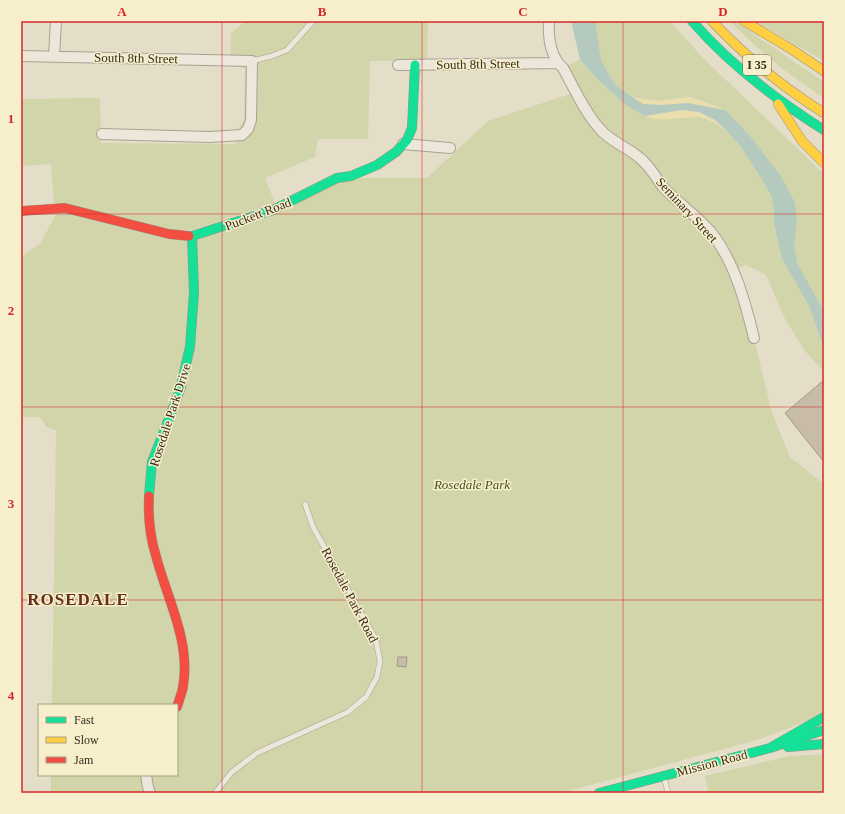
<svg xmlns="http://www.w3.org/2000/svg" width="845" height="814" font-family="Georgia,serif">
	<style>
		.green { fill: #d1d5a9 }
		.sand { fill: #eadead }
		.water { fill: #b4cabe }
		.building { fill: #c8bca9; stroke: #a49988 }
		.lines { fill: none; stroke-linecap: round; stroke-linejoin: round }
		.lane-casing { stroke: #a8a292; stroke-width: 6 }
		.street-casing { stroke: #a8a292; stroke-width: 12 }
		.fast-casing { stroke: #989182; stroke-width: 10 }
		.slow-casing { stroke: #989182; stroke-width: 10 }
		.jam-casing { stroke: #989182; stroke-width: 10 }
		.lane { stroke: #ece7da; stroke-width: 5 }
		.street { stroke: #ece7da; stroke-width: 10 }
		.fast { stroke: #16e098; stroke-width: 9 }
		.slow { stroke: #ffcf43; stroke-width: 9 }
		.jam { stroke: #f24e42; stroke-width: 9 }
		.grid { fill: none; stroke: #d62828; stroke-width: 1; stroke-opacity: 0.55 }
		.labels { text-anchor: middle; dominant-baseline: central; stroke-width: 3; stroke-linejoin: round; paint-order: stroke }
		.shield { fill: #f7eecc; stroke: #71654f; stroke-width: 1 }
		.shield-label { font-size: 12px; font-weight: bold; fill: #372a1a }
		.street-label { font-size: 13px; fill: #372a1a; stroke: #f7eecc }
		.park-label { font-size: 13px; font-style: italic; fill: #435420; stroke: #f7eecc }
		.district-label { font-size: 17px; font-weight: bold; letter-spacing: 1px; fill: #662e17; stroke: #f7eecc }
		.neatline { fill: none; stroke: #d62828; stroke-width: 1.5 }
		.grid-label { font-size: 13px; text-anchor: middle; font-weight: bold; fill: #d62828 }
	</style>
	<rect width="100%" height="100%" fill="#e4dec8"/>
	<path class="green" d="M 245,21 L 428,21 L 427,60 L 370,61 L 368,139 L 318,139 L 315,157 L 265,178 L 275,203 L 192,230 L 174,230 L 54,203 L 51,164 L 21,166 L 21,99 L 100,98 L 101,143 L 236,144 L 239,129 L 244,120 L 245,68 L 230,66 L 231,33 Z
		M 595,21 L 670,21 L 703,58 L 824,174 L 824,311 C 810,287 792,265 794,236 L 748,135 L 725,110 L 718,107 L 690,97 L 658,101 L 635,98 L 615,85 L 601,60 Z
		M 732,21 L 734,21 L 746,29 L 824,82 L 824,98 C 789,75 760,52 731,22 Z
		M 754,21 L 823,21 L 824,23 L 824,61 Z
		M 580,59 L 595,77 L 627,106 L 649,117 L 658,119 L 699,117 L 711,121 L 725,129 L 739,144 L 756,170 L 771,195 L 774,210 L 774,224 L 782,259 L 809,306 L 824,348 L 824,372 L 805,351 L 785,319 L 766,275 L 746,265 L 732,270 L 749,316 L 771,410 L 790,457 L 824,484 L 824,711 L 813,719 L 757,740 L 561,793 L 51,793 L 51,775 L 177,775 L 177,705 L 52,705 L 56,430 L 46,427 L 40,417 L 21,417 L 21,257 L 40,244 L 59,209 L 192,236 L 337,178 L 427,178 L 488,121 L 576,92 L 563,68 Z
		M 824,754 L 824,793 L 707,793 L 708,792 L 705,776 L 790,756 Z"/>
	<path class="sand" d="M 690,97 L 725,110 L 688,103 L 653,106 L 643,104 L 635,98 L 658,101 Z
		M 682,110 C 701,112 711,116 725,129 C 717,124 709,119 699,117 C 682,115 662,124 645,116 Z"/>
	<path class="water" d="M 571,21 L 595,21 L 601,60 L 615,85 L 643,104 L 662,105 L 688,103 L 725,110 L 749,135 L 781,176 L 795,203 L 797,222 L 794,246 L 798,265 L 824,311 L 824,348 L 809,306 L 782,259 L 774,224 L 774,210 L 771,195 L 756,170 L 739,144 L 725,129 L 715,120 L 699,112 L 682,110 L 645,116 L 627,106 L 595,77 L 580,59 Z"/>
	<path class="building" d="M 824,380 L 824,462 L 785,413 Z
		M 398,657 L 407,657 L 406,667 L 397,666 Z"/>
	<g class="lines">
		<defs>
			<path id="lane" d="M 252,61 L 272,56 L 287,50 L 313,21
				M 664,776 L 668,793
				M 215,793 L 232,772 L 257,753 L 348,712 L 366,697 L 377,677 L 380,661 L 376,640 L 313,527 L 305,504"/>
			<path id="street" d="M 549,21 C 548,38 550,56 563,68 C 574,88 584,111 599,128 C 612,144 632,148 645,163 C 652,170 657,179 663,187 C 678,203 696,215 710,231 C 734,260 745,301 754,338
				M 21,56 L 252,61 L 251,120 L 248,129 L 242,135 L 209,137 L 102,134
				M 54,56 L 56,21
				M 398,65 L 558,63
				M 403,144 L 450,148
				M 146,775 L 148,787 L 150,793"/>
			<path id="fast" d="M 692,21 C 730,65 775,99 824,130
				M 189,236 L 192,236 L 273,210 L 337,178 L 351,176 L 377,165 L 396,152 L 407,140 L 412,128 L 415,65
				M 149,496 L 152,462 L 180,390 L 190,347 L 194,292 L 192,236
				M 788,747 L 824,744
				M 770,748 L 824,717
				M 599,793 L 770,748 L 824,730"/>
			<path id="slow" d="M 712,21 C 746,57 782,87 824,113
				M 744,21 L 791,49 L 824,71
				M 778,104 L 802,141 L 824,163"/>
			<path id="jam" d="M 21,211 L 65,208 L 169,234 L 189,236
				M 149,496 C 148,516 150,537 156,556 C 167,599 191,641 183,687 C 182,693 179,700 177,707"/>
		</defs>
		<use href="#lane" class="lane-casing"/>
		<use href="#street" class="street-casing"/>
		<use href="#fast" class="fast-casing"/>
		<use href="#slow" class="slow-casing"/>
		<use href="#jam" class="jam-casing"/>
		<use href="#lane" class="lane"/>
		<use href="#street" class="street"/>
		<use href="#fast" class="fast"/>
		<use href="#slow" class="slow"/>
		<use href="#jam" class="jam"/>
	</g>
	<path class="grid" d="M 222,21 L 222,793M 422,21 L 422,793M 623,21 L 623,793M 21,214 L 824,214M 21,407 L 824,407M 21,600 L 824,600"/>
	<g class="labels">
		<rect class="shield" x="743" y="55" width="28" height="20" rx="3"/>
		<g class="shield-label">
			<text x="757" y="65">I 35</text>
		</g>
		<g class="street-label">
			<text transform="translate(136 58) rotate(1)">South 8th Street</text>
			<text transform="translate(478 64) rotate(-1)">South 8th Street</text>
			<text transform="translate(687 210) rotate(47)">Seminary Street</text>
			<text transform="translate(258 214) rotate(-21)">Puckett Road</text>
			<text transform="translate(170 415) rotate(-72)">Rosedale Park Drive</text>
			<text transform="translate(350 595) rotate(62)">Rosedale Park Road</text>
			<text transform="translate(712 763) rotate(-15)">Mission Road</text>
		</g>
		<g class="park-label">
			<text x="472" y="484">Rosedale Park</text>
		</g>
		<g class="district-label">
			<text x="78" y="599">ROSEDALE</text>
		</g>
	</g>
	<rect width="845" height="814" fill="none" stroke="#f7eecc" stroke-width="44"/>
	<rect x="38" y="704" width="140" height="72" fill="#f7eecc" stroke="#aaa085"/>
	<rect x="46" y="717" width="20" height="6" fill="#16e098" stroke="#aaa085"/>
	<text x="74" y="724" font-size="12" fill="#372a1a">Fast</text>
	<rect x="46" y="737" width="20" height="6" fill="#ffcf43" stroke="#aaa085"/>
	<text x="74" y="744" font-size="12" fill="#372a1a">Slow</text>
	<rect x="46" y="757" width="20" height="6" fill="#f24e42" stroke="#aaa085"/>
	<text x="74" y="764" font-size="12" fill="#372a1a">Jam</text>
	<rect x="22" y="22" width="801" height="770" class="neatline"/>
	<g class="grid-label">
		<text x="122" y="16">A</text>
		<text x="322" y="16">B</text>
		<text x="523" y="16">C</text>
		<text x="723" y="16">D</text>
		<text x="11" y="123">1</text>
		<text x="11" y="315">2</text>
		<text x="11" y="508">3</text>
		<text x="11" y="700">4</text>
	</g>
</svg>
